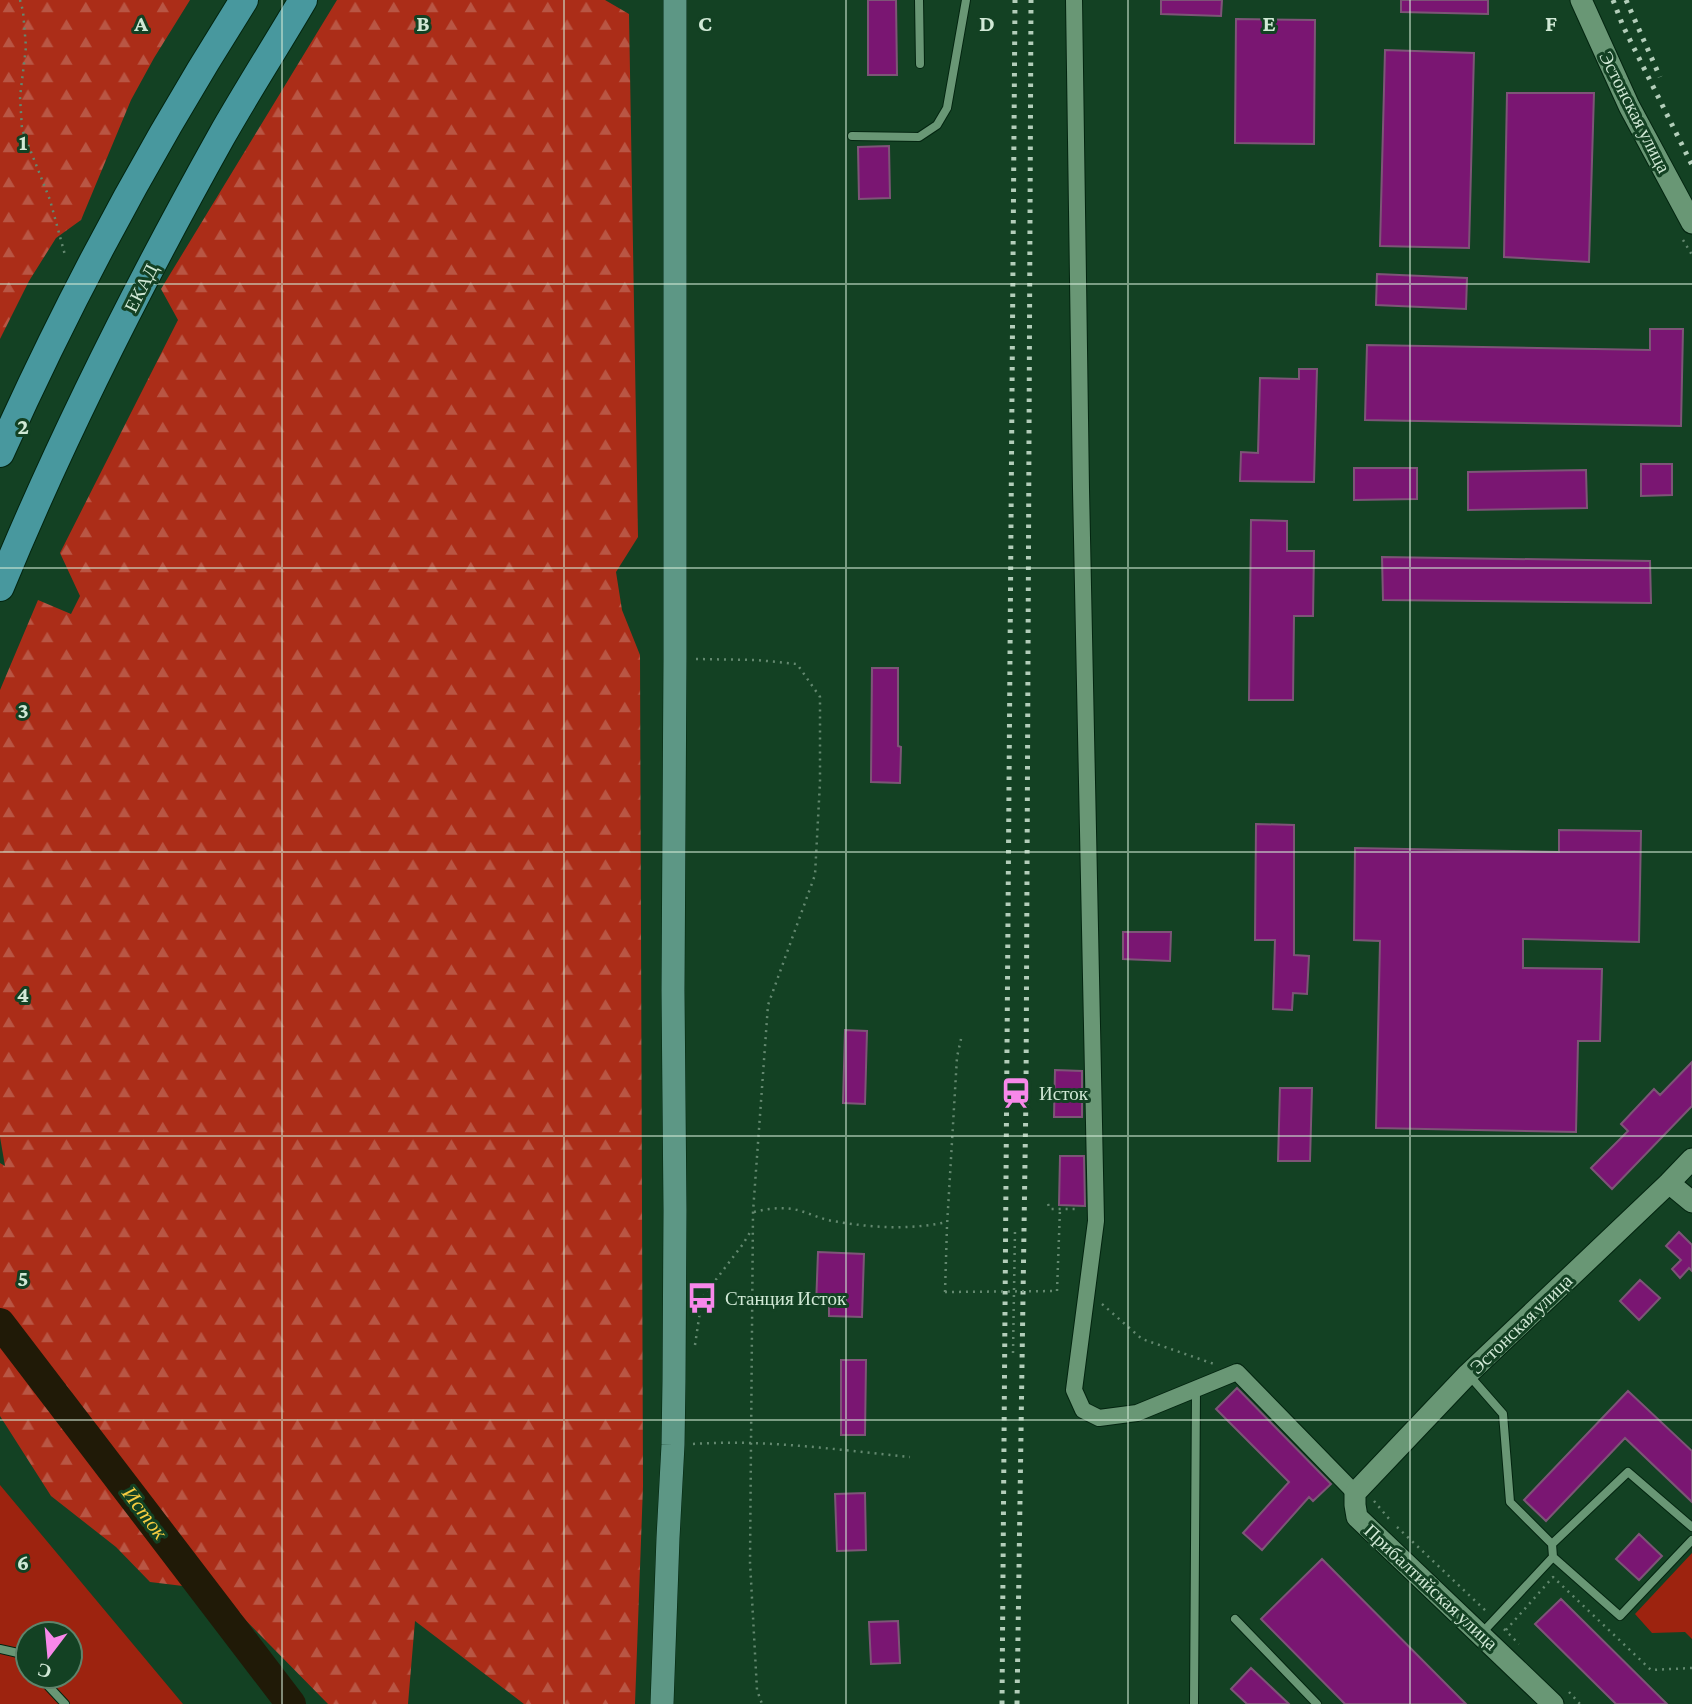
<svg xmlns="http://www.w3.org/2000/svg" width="1692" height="1704" font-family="'Crimson Pro',serif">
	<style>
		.green { fill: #9d230f; fill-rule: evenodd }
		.forest { fill: url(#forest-firs) }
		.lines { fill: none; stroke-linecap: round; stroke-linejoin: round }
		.river { stroke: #201a07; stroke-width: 30 }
		.building { fill: #7a1672; stroke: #7d5577; stroke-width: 2 }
		.service-casing { stroke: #032510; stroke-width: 10 }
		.minor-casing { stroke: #032510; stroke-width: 18 }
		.tertiary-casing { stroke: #032510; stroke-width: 23 }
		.secondary-casing { stroke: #032510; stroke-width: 24 }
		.trunk-casing { stroke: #032510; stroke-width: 30 }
		.path { stroke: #63886f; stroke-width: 2.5; stroke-dasharray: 2 5; stroke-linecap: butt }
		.service { stroke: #699775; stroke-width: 8 }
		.minor { stroke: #699775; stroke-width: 16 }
		.tertiary { stroke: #699775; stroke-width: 21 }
		.secondary { stroke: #5d9785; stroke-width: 23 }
		.trunk { stroke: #48989e; stroke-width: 28 }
		.rail { stroke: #b3ceba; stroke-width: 5; stroke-dasharray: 3.5 7; stroke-linecap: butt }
		.path-bridge { stroke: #63886f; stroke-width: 2.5; stroke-dasharray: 2 5; stroke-linecap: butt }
		.grid { fill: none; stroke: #d1e9d6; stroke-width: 2; stroke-opacity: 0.55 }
		.labels { text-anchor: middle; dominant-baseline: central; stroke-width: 6; stroke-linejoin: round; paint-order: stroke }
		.street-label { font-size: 19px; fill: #d1e9d6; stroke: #134123 }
		.poi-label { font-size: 19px; fill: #d1e9d6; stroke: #134123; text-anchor: start }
		.water-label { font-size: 21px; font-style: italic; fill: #f6cd40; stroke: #134123 }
		.grid-label { font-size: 23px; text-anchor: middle; font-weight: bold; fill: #d1e9d6; stroke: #134123; stroke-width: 6; stroke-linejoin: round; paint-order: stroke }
	</style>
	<defs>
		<pattern id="forest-firs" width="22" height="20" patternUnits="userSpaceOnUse" patternTransform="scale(1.75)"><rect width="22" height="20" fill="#ab2d18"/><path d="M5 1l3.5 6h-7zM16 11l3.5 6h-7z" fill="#b95644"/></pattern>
	</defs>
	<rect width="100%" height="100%" fill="#134123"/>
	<path class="green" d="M 0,1485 L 183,1704 L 0,1704 ZM 28,1634 L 70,1634 L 70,1676 L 28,1676 Z
		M 1692,1553 L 1692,1639 L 1685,1632 L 1652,1633 L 1635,1614 Z"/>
	<path class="forest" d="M 0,0 L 190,0 L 154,58 L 131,100 L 81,220 L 56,238 L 29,281 L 0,339 Z
		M 337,0 L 605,0 L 629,14 L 638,537 L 616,572 L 622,610 L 640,655 L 643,1486 L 635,1704 L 524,1704 L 415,1621 L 408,1704 L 328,1704 L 216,1590 L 150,1582 L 116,1547 L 51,1496 L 0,1416 L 0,1163 L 5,1166 L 0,1137 L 0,690 L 38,600 L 71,614 L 80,596 L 60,553 L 178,320 L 161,289 Z"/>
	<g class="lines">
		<path class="river" d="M 0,1323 L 291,1704"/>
	</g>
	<path class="building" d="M 868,0 L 896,0 L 897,75 L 868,75 Z
		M 1161,0 L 1222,0 L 1221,16 L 1161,14 Z
		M 1401,0 L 1488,0 L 1488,14 L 1401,12 Z
		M 1236,19 L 1315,20 L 1314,144 L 1235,143 Z
		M 1385,50 L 1474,53 L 1469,248 L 1380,246 Z
		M 1507,93 L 1594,93 L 1589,262 L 1504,257 Z
		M 889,146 L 890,198 L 859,199 L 858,147 Z
		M 1377,274 L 1467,278 L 1466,309 L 1376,305 Z
		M 1650,329 L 1683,329 L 1681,426 L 1365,420 L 1367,345 L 1650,350 Z
		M 1299,369 L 1317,369 L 1314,482 L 1240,481 L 1241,452 L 1258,453 L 1260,378 L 1299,379 Z
		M 1641,464 L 1672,464 L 1672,495 L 1641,496 Z
		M 1354,468 L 1417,468 L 1417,499 L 1354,500 Z
		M 1586,470 L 1587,508 L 1468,510 L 1468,472 Z
		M 1251,520 L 1287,521 L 1287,551 L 1314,551 L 1313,616 L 1294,616 L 1293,700 L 1249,700 Z
		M 1382,557 L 1650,561 L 1651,603 L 1383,600 Z
		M 872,668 L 898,668 L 898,746 L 901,747 L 900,783 L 871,782 Z
		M 1256,824 L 1294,825 L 1294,955 L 1309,956 L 1307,994 L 1293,993 L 1292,1010 L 1273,1009 L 1275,940 L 1255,940 Z
		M 1559,830 L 1641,831 L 1639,942 L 1523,939 L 1523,968 L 1602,969 L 1600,1041 L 1578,1041 L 1576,1132 L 1376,1128 L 1380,941 L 1354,940 L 1355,848 L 1559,852 Z
		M 1123,932 L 1171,932 L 1170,961 L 1123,959 Z
		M 845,1030 L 867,1031 L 865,1104 L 843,1103 Z
		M 1692,1062 L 1692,1106 L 1612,1189 L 1591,1168 L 1628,1131 L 1621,1124 L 1654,1089 L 1660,1095 Z
		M 1055,1070 L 1082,1071 L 1082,1117 L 1054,1117 Z
		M 1280,1088 L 1312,1088 L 1310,1161 L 1278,1161 Z
		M 1060,1156 L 1084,1156 L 1085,1206 L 1059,1205 Z
		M 1679,1232 L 1692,1245 L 1692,1271 L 1689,1268 L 1680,1278 L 1672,1269 L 1681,1260 L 1666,1246 Z
		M 818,1252 L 864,1254 L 862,1317 L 829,1316 L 829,1306 L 816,1306 Z
		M 1640,1280 L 1660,1298 L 1639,1320 L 1620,1301 Z
		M 841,1360 L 866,1360 L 865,1435 L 841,1435 Z
		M 1237,1388 L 1331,1484 L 1313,1501 L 1309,1497 L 1262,1550 L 1243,1533 L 1289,1482 L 1216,1409 Z
		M 1628,1391 L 1692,1451 L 1692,1502 L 1625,1438 L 1546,1521 L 1524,1500 Z
		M 865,1493 L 866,1550 L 837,1551 L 835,1494 Z
		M 1639,1534 L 1662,1556 L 1639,1580 L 1616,1559 Z
		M 1322,1559 L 1466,1704 L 1345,1704 L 1261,1619 Z
		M 1561,1599 L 1667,1704 L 1616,1704 L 1535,1624 Z
		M 898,1621 L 900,1663 L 871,1664 L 869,1622 Z
		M 1251,1668 L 1289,1704 L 1247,1704 L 1231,1689 Z"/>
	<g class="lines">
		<defs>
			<path id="service" d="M 919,0 L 920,64
				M 852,136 L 919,137 L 937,125 L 947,108 L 966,0
				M 1468,1374 L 1503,1414 L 1510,1502 L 1552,1544 L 1628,1472 L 1692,1527
				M 1553,1557 L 1620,1616 L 1692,1540
				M 1235,1619 L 1317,1704
				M 1481,1634 L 1553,1557 L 1552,1544
				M 0,1649 L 18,1653 L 28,1664
				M 39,1676 L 65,1704
				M 1194,1704 L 1196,1389"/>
			<path id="minor" d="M 1074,0 L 1081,489 L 1096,1221 L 1074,1390 L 1083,1410 L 1099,1418 L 1137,1413 L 1237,1372 L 1355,1493"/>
			<path id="tertiary" d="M 1581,0 L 1629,106 L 1692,223
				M 1669,1183 L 1692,1202
				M 1553,1704 L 1357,1517 L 1355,1505 L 1355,1493 L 1468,1374 L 1669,1183 L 1692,1159"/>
			<path id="secondary" d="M 662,1704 L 668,1538 L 673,1445 L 674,1381 L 675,1210 L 673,991 L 675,659 L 675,0"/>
			<path id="trunk" d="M 0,453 C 70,297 152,145 244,0
				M 0,587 C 63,434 140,282 221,137 C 247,91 276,46 303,0"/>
		</defs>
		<use href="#service" class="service-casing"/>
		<use href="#minor" class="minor-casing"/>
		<use href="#tertiary" class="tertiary-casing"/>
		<use href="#secondary" class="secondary-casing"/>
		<use href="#trunk" class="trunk-casing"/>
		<path class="path" d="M 20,0 L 23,11 L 26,47 L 20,97 L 22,129 L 50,200 L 65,255
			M 1683,240 L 1692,255
			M 696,659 L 757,660 L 797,664 L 820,697 L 820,782 L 815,875 L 768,1005 L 753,1212 L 750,1562 L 757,1690 L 762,1704
			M 1048,1204 L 1050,1209 L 1078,1209
			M 754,1212 C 766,1209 779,1207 792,1209 C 806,1211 819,1219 833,1221 C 872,1228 909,1230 947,1222
			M 1057,1291 L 1060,1209
			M 945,1292 L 947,1226 L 957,1057 L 961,1039
			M 1102,1304 L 1142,1339 L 1214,1364
			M 695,1345 L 702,1298 L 743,1244 L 752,1229
			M 1013,1353 L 1015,1230
			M 693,1444 C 766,1439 838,1450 910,1457
			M 1374,1501 L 1390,1520
			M 1397,1527 L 1487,1612
			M 1504,1629 L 1519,1644
			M 1506,1630 L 1553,1577 L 1651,1670 L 1692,1668
			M 1569,1692 L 1580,1704"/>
		<use href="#service" class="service"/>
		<use href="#minor" class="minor"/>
		<use href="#tertiary" class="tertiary"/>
		<use href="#secondary" class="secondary"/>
		<use href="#trunk" class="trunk"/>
		<path class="rail" d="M 1613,0 L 1623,26 L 1692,165
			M 1626,0 L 1660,77
			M 1002,1704 L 1015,0
			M 1017,1704 L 1026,1094 L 1031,0"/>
		<path class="path-bridge" d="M 945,1292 L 1057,1291"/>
	</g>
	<path class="grid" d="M 282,0 L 282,1704M 564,0 L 564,1704M 846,0 L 846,1704M 1128,0 L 1128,1704M 1410,0 L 1410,1704M 0,284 L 1692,284M 0,568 L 1692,568M 0,852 L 1692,852M 0,1136 L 1692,1136M 0,1420 L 1692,1420"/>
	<defs>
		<symbol id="station-bare" viewBox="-9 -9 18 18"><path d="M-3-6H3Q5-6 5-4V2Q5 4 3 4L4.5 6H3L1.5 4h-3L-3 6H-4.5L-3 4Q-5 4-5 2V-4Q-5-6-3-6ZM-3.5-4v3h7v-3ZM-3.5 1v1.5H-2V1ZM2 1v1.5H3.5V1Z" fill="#f888ea" stroke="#134123" stroke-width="2.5" paint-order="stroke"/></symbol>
		<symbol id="bus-bare" viewBox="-9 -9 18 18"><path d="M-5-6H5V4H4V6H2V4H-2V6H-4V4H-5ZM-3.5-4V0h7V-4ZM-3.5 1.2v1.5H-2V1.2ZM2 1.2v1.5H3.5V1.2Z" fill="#f888ea" stroke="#134123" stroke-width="2.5" paint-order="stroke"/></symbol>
	</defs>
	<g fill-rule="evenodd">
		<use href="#station-bare" x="994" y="1071" width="44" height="44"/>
		<use href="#bus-bare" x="680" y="1276" width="44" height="44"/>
	</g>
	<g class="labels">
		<g class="street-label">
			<text transform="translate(1635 112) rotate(63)">Эстонская улица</text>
			<text transform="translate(141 288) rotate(-63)">ЕКАД</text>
			<text transform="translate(1521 1324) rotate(-44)">Эстонская улица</text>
			<text transform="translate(1431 1587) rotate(43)">Прибалтийская улица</text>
		</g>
		<g class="poi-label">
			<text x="1039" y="1093">Исток</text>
			<text x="725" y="1298">Станция Исток</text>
		</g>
		<g class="water-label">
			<text transform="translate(145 1513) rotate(53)">Исток</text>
		</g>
	</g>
	<g class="grid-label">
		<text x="141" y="31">A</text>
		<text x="423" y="31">B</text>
		<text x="705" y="31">C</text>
		<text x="987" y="31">D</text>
		<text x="1269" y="31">E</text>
		<text x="1551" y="31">F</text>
		<text x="23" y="150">1</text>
		<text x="23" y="434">2</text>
		<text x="23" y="718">3</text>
		<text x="23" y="1002">4</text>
		<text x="23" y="1286">5</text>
		<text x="23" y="1570">6</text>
	</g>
	<g transform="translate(49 1655) rotate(196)"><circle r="33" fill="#134123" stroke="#5f846b" stroke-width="2"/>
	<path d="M0-5L12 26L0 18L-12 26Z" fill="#f888ea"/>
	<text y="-10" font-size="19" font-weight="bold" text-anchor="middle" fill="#d1e9d6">С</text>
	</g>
</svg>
